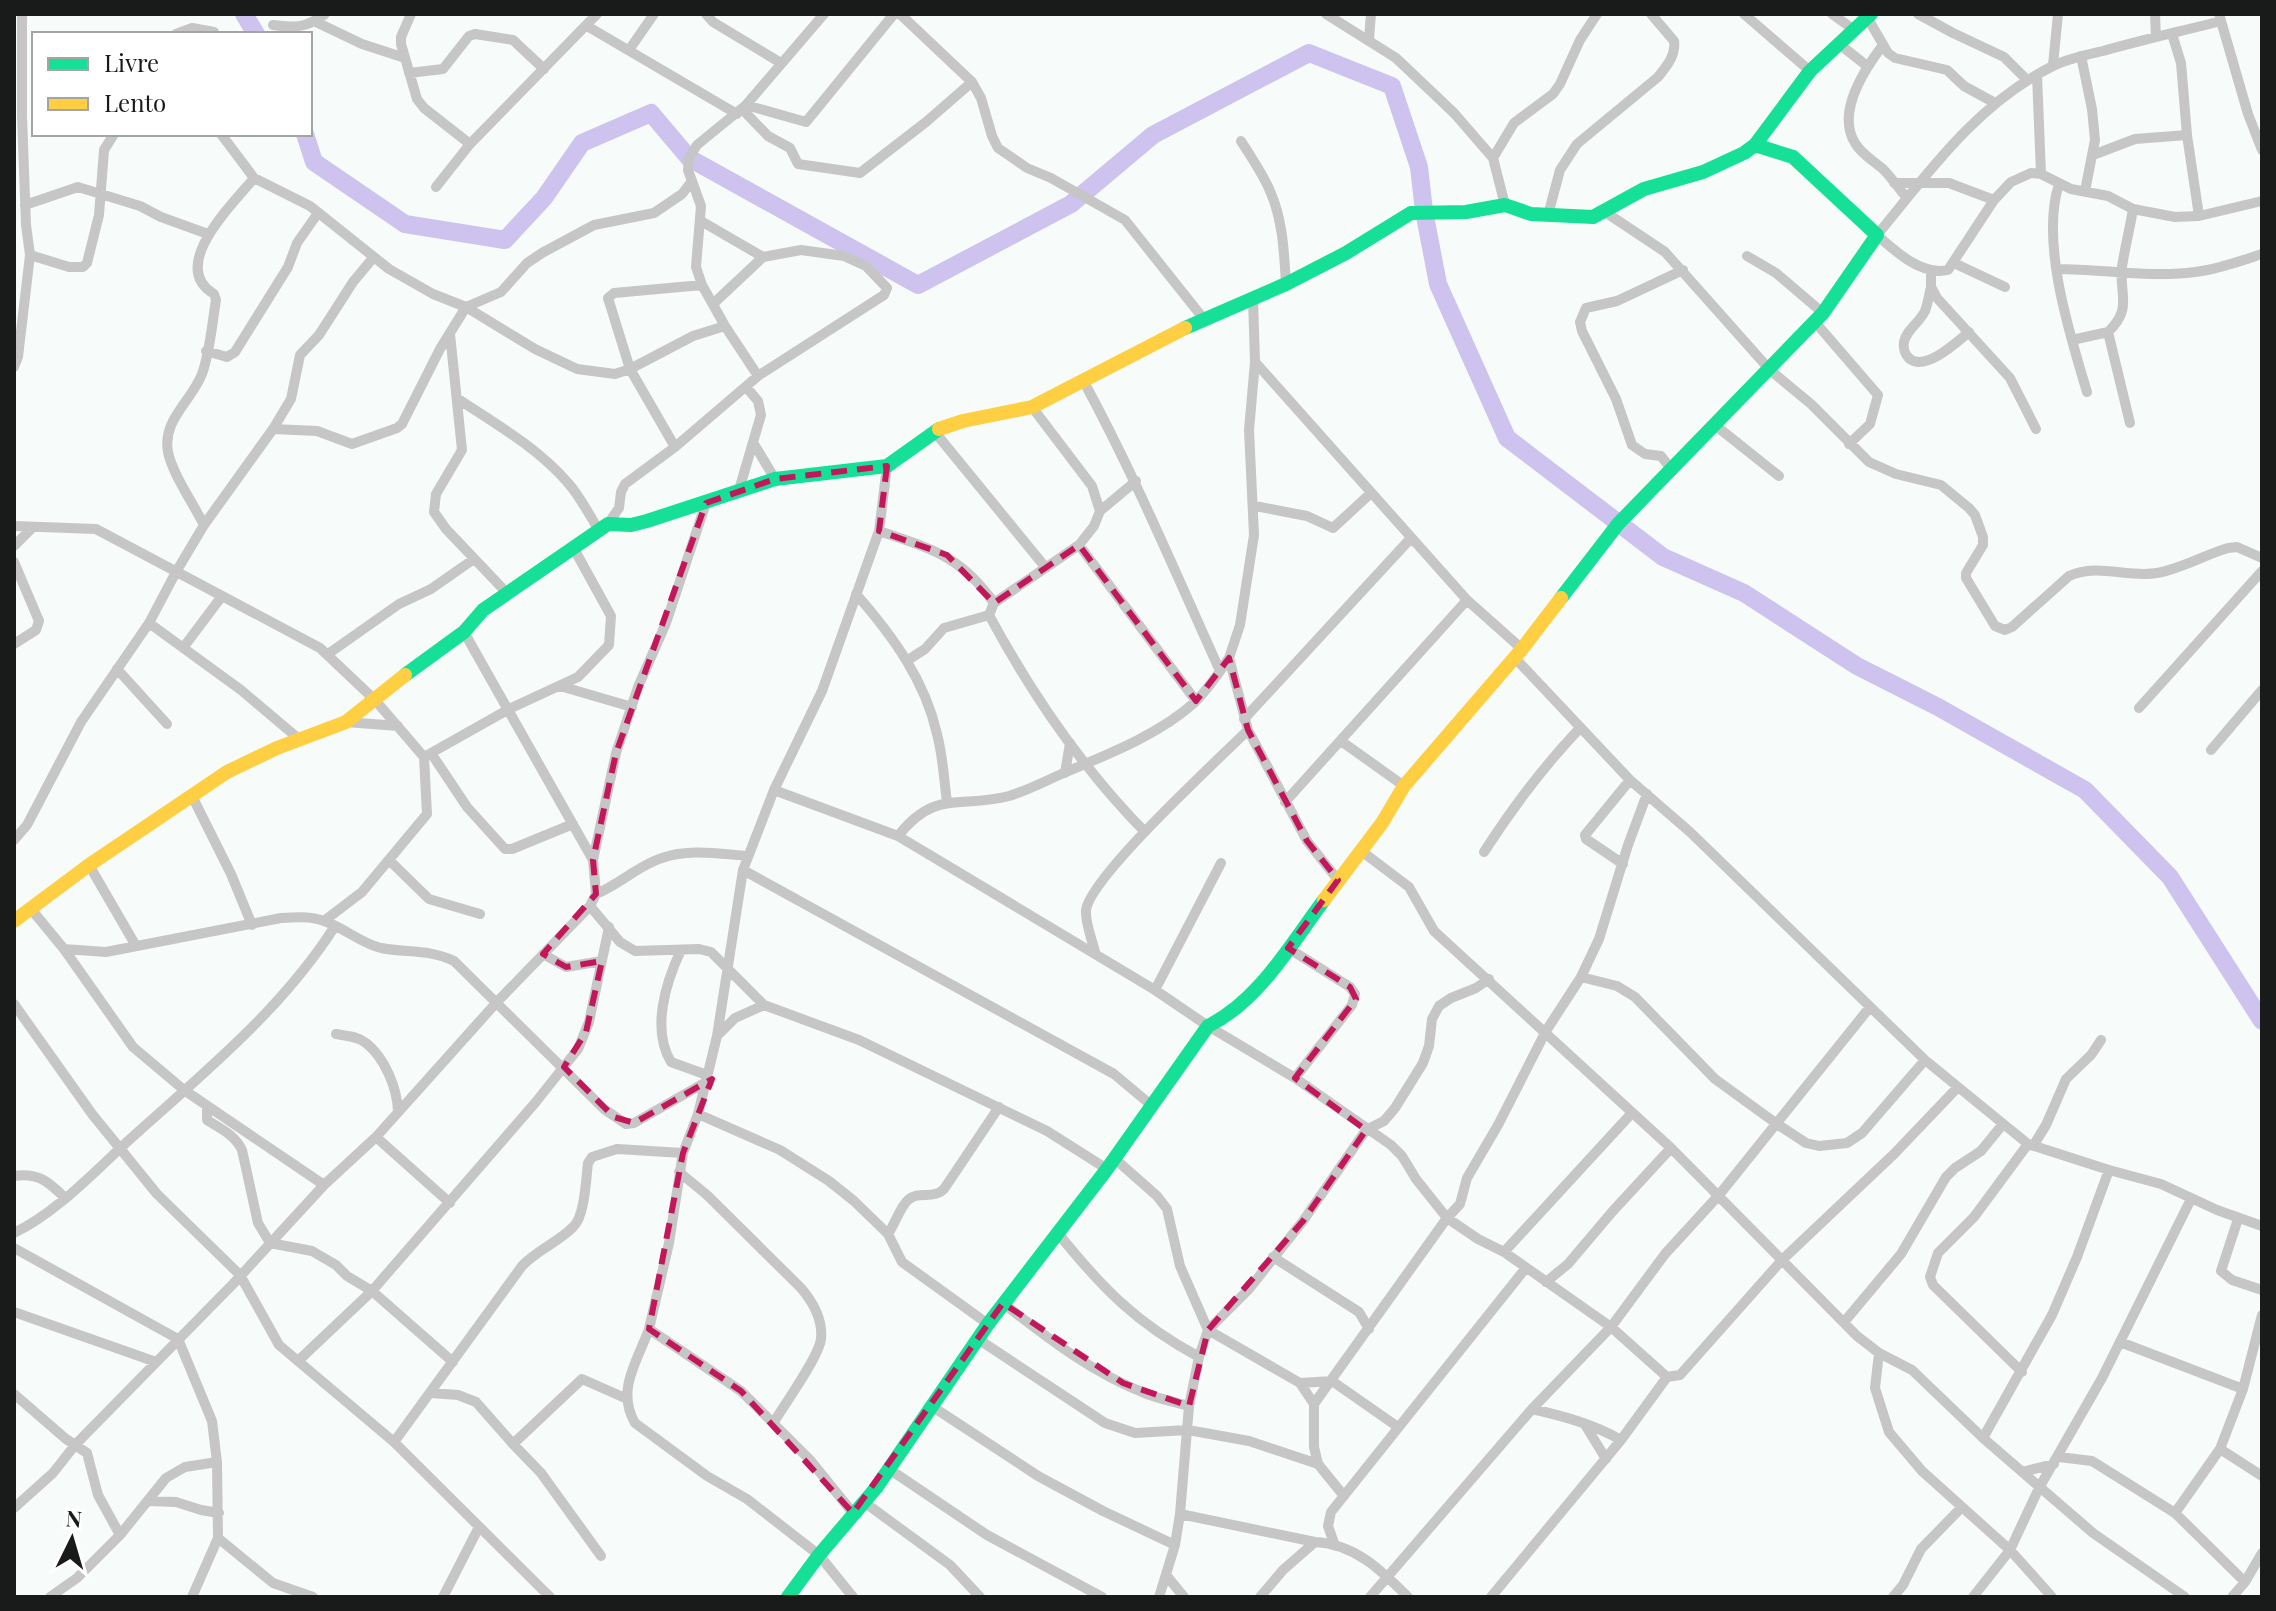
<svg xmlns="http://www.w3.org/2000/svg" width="2276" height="1611" font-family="'Playfair Display',serif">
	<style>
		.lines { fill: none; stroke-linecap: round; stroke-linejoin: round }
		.river { stroke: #cec2ee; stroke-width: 18 }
		.street { stroke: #c6c6c6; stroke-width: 10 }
		.fast { stroke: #16e098; stroke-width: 14 }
		.slow { stroke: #ffcf43; stroke-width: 14 }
		.marked { fill: none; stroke: #c2185b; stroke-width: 6; stroke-dasharray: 16 10; stroke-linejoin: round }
	</style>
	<rect width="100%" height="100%" fill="#f7fbf9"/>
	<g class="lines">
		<path class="river" d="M 244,14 L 256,34
			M 305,134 L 314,162 L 405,224 L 505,240 L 544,198 L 582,143 L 651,113 L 689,158 L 918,285 L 1071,204 L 1153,135 L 1309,53 L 1392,86 L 1419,167 L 1424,211 L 1438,284 L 1507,438 L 1663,557 L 1744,593 L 1857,666 L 1938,707 L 2085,790 L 2170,877 L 2262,1021"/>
		<path class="street" d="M 411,14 L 401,37 L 401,44 L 417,99 L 424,108 L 470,144
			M 706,14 L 713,22 L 781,63
			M 900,14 L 972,82 L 981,98 L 992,136 L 998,148 L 1027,168 L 1051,178 L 1125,220 L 1203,318
			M 1326,14 L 1396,58 L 1454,113 L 1493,158 L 1505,205
			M 1744,14 L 1810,71
			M 1832,14 L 1853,29
			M 1918,14 L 1953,33 L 2004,57 L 2027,80
			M 2155,14 L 2156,37
			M 2219,14 L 2248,114 L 2262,150
			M 1867,17 L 1888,53 L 1895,58 L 1947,70 L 1964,86 L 1995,103
			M 2221,21 C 2182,31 2142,40 2103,51 C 2086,55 2066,59 2051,67 C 1976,105 1929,172 1877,235 C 1896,252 1922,276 1948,270 L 1994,200 L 2011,182 L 2031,173 L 2041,174 L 2071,189 L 2108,196 L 2133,209 L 2175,217 L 2199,216 L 2262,201
			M 316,22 L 362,44 L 405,58
			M 273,25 C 294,28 307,28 325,14
			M 587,26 L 737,114
			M 176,34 L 192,28 L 214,32
			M 2172,34 L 2181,63 L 2187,135 L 2199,216
			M 1369,39 L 1371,14
			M 1838,43 L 1867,66
			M 1883,45 C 1864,70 1836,112 1855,143 C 1861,154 1874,161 1883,169 C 1892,178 1899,189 1907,198
			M 629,50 L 654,14
			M 2081,56 L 2092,109 L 2095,140 L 2085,191
			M 2053,65 L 2058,14
			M 409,73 L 443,69 L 469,36 L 475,34 L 513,40 L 544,69
			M 2037,75 L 2041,174
			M 746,105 L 806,122 L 894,14
			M 742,109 L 768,136 L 790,148 L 798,164 L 860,173 L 926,122 L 972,82
			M 221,134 L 254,178 L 310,206 L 389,269 L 433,294 L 466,307 L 535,349 L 577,369 L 615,374 L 630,369 L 693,336 L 725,326
			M 1241,141 C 1251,157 1263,174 1270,191 C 1283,220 1284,252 1286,284
			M 2093,155 L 2135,139 L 2187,135
			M 1493,158 L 1514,123 L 1553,94 L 1560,84 L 1580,40 L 1597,14
			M 1894,183 L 1949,183 L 1994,200
			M 2059,184 C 2040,242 2070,335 2087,392
			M 436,187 L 470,144 L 597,14
			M 25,205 L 78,187 L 140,206 L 161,217 L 208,234
			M 1605,212 L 1665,252 L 1770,370 L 1811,404 L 1869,462 L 1896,474 L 1941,485 L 1969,508 L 1975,515 L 1983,537 L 1983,545 L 1966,573 L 1966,578 L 1995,626 L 2005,630 L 2012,627 L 2069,576 C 2098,563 2127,578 2157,573 C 2181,569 2204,555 2228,548 L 2237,547 L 2262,558
			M 1548,215 L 1560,170 L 1577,144 L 1658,77 C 1667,66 1676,55 1674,41 L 1651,14
			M 701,221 L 763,257
			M 30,255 L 69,267 L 83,267 L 87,263 L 99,215 L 104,150 L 114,134
			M 1747,256 L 1776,273 L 1823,313
			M 1954,263 L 2005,287
			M 2057,269 C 2103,269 2150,278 2195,272 C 2219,269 2240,261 2262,254
			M 1931,272 L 1931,287 L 1937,298 L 2010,378 L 2036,429
			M 1931,287 C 1929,294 1928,303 1925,311 C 1920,322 1906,330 1904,342 C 1903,348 1905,355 1910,359 C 1926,371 1957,342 1969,332
			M 1253,299 L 1255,362 L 1467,600 L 1522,649
			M 1815,322 L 1878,395 L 1870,424 L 1849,444
			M 2108,332 C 2133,308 2119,295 2122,267 C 2125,247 2130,228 2133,209
			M 450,334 L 462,450 L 436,494 L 434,512 L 446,529 L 507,593
			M 2072,340 L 2108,332 L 2130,423
			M 206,351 L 227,357 L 235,352 L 288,267 L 297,243 L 318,213
			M 1255,362 L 1249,430 L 1254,535 L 1240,625 L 1229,658 L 1248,730 L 1307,841 L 1338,880
			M 14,367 L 18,357 L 30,255 L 26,225 L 22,116 L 22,14
			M 758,376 L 725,326 L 702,285 L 696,267 L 701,206 L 688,170 L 689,158 L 697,145 L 746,105 L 824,14
			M 1084,382 C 1135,476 1176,574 1220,671
			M 458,399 C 496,424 538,448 568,483 C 580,496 589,515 599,530
			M 1032,407 L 1092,486 L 1100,511
			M 1715,425 L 1779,476
			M 273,429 L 317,431 L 352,444 L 397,428 L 402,424 L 440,349 L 466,307 L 501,292 L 527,263 L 542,253 L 594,225 L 654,213 L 682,194 L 692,181
			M 934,431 L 1046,568
			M 754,444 L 775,479
			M 675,447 L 630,369 L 608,298 L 614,293 L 702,285
			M 1671,469 L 1661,456 L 1645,454 L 1632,445 L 1616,399 L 1582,331 L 1580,322 L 1586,308 L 1617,301 L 1683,270
			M 1136,481 L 1100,511 L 1094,526 L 1079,545 L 994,603 L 989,615 C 1031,693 1083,769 1145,832
			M 739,490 L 761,415 L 758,401 L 746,387
			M 1255,506 L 1307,516 L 1333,528 L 1371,493
			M 608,524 L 619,508 L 621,492 L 625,484 L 675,447 L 758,376 L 884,295 L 887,288 L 866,266 L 844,256 L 801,250 L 763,257 L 713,304
			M 204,525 C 194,505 172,473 168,452 C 162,420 191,402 202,374 C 210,352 212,324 216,300 L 214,294 C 167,266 234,203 254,178
			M 14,526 L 96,529 L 320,648 L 375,700 L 424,757 L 427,814 L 362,892 L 324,921
			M 879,531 C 931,549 960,555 994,603
			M 1079,545 L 1196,701
			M 14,546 L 32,528
			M 14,562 L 39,621 L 36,630 L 14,644
			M 856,594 C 892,635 925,680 937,734 C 943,756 944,780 947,802
			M 149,623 L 241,690 L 299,739
			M 464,632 L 593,860
			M 183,648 L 222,596
			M 328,654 L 399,604 L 431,589 L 474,559
			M 1515,658 L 1630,780 L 1690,832 L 1925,1060 L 2028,1144 L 2109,1170 L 2161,1184 L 2217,1210 L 2262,1226
			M 908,660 L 925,649 L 944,628 L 989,615
			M 117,669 L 167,724
			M 560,686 L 632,707
			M 2139,708 L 2262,571
			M 1244,719 L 1411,538
			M 346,722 L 398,726
			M 1341,741 L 1404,786
			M 2211,750 L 2262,690
			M 431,753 L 467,807 L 505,849 L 512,849 L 573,824
			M 424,757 L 509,709 L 578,677 L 609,645 L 611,616 L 573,547
			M 1065,773 L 1070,743
			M 774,790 L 898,836 L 1155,990 L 1208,1026 L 1295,1078 L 1391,1145 L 1402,1156 L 1416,1179 L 1447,1218 L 1478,1239 L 1504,1252 L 1611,1327 L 1667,1377 L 1680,1375 L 1782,1260 L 1894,1154 L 1957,1088
			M 192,796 L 231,874 L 252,925
			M 1285,802 L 1467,600
			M 898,836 C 936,788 961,809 1009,796 C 1029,790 1047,780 1066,772 C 1109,754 1160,734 1195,702 C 1208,689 1219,673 1229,658
			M 14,840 L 27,825 L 81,722 L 149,623 L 176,572 L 204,525 L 273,429 L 291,399 L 300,355 L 319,335 L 353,282 L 373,258
			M 1360,850 L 1409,887 L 1434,931 L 1671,1148 L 1857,1336 L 1879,1353 L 1912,1370 L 1983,1438 L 2093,1533 L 2185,1597
			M 1484,852 C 1513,807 1543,767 1580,728
			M 390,861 L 429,899 L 480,914
			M 1623,864 L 1586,839 L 1585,835 L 1630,780
			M 89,865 L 136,946
			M 743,870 L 1114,1074 L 1151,1105
			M 596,894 C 620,884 639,865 662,858 C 688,848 721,854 748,856
			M 590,906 L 620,942 L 635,951 L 699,949 L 711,952 L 764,1005 L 859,1040 L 1047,1131 L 1107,1169
			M 31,909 L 64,949 L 133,1047 L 184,1090 L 324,1185
			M 1288,948 L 1350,987 L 1355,994 L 1352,1005 L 1295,1078
			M 64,949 L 106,952 L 281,918 C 296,917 310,916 324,921 C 345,928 360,943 381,948 C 406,953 430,949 454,961 L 604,1109 L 626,1124 L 634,1123 L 706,1082
			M 681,950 C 666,982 651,1029 671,1062 L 707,1075
			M 1095,952 C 1092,939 1085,923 1086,910 C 1091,876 1218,760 1248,730
			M 543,954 L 566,967 L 602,961
			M 1581,977 L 1617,986 L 1635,997 L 1715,1079 L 1777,1124 L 1806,1143 L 1819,1146 L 1847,1143 L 1862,1133 L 1925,1060
			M 1155,990 L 1221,863
			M 14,1004 L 92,1114 L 157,1194 L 240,1275 L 279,1345 L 394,1442 L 550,1597
			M 336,1034 C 346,1036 358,1036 366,1043 C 385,1058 397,1088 398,1111
			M 717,1036 L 735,1018 L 764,1005
			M 207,1106 L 207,1120 C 221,1129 235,1135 242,1150 L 258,1223 L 270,1243 L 312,1251 L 336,1265 L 347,1276 L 372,1291 L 453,1362
			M 698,1114 L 780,1150 L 829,1181 L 854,1201 L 888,1234 L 902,1262 L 988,1324
			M 376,1137 L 450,1203
			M 2033,1146 L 2046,1125 L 2066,1079 L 2091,1055 L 2101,1040
			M 1114,1158 L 1157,1196 L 1167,1209 L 1180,1266 L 1208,1330 L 1300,1383 L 1314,1404 L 1314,1447 L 1318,1464 L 1344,1496
			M 679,1172 L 707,1195 L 801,1288 C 812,1301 823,1320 821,1339 C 819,1357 784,1405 774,1422
			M 14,1176 C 38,1172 49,1182 65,1198
			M 2238,1219 L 2221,1271 L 2232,1280 L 2262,1290
			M 1057,1232 C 1102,1288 1136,1323 1199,1357
			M 14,1233 C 57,1212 93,1173 128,1141 C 202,1074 281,1011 335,926
			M 888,1234 C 895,1224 900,1207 908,1200 C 919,1190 933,1200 944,1189 L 999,1107
			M 14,1248 L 178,1339 L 212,1421 L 217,1462 L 218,1538 L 192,1597
			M 1504,1252 L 1631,1114
			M 1273,1257 L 1359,1312 L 1369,1329
			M 1546,1282 L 1568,1264 L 1612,1212 L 1671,1148
			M 1003,1303 C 1047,1338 1094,1374 1147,1394 C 1160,1399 1175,1402 1189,1406
			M 14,1312 L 156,1362
			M 1845,1321 L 1901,1254 L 1946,1177 L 1955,1168 L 1981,1151 L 2003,1124
			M 649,1329 C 637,1362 616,1390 635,1423 L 707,1476 L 747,1499 L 819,1555 L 853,1597
			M 978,1339 L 1105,1423 L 1135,1433 L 1188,1430 L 1249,1441 L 1318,1464
			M 2120,1342 L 2243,1389
			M 1879,1353 L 1875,1388 L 1889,1432 L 1922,1471 L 2010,1550 L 2052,1597
			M 298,1361 L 372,1291 L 535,1103 L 578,1049 L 589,1022 L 609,927
			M 2022,1372 L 1933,1285 L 1930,1277 L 1938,1253 L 1974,1217 L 2028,1144
			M 1300,1383 L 1332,1381 L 1398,1427
			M 431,1393 L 458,1395 L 476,1402 L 513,1444 L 582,1379 L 625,1398
			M 14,1394 L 66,1439 L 87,1453 L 98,1495 L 120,1535
			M 1314,1404 L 1447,1218 L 1460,1204 L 1467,1178 L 1498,1125 L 1546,1031 L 1581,977 L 1599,939 L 1628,845 L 1647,794
			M 933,1407 L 1038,1476 L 1103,1511 L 1175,1545
			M 1532,1409 C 1563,1416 1593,1424 1621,1440
			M 1584,1423 L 1606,1459
			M 1983,1438 L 2052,1315 L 2077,1257 L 2109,1170
			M 394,1442 L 522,1266 C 537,1250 559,1242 574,1226 C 585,1215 586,1178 588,1163 L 592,1157 L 617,1149 L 683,1153
			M 513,1444 L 541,1473 L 601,1556
			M 2220,1449 L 2262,1476
			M 2059,1457 L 2092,1461 L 2175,1513 L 2245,1582
			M 889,1469 L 987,1535 L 1102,1597
			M 2022,1472 L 2054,1464
			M 148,1501 L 176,1502 L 201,1510 L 219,1513
			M 864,1502 L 950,1565 L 980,1597
			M 14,1508 L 53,1473 L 75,1445 L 233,1284 L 324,1185 L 376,1137 L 496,1003 L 590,906 L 596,894 L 593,860 L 616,753 L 638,687 L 666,623 L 706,503
			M 853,1513 L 810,1460 L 741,1391 L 649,1329 L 669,1243 L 683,1153 L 698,1114 L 717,1036 L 743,870 L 774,790 L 822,691 L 879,531 L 887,466
			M 2175,1513 L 2220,1449 L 2243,1389 L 2262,1315
			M 1180,1514 L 1315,1542
			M 218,1538 L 273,1583 L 313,1597
			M 1334,1543 L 1328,1526 L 1331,1512 L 1525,1269
			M 1166,1575 L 1184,1597
			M 50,1597 L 77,1578 L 120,1535 L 166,1478 L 185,1467 L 217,1462
			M 443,1597 L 479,1527
			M 1159,1597 L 1175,1545 L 1180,1514 L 1189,1406 L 1199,1357 L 1208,1330 L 1249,1289 L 1303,1221 L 1366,1130 L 1384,1121 L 1395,1108 L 1423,1063 L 1429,1046 L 1432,1019 L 1439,1006 L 1451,998 L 1476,988 L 1489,979
			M 1260,1597 L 1283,1570 L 1315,1542 C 1355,1544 1381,1570 1408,1597
			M 1370,1597 L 1532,1409 L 1611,1327 L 1665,1254 L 1719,1195 L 1870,1007
			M 1491,1597 L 1621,1440 L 1667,1377
			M 1893,1597 L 1903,1585 L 1921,1549 L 1961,1508
			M 1973,1597 L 2010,1550 L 2039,1488 L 2102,1378 L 2191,1199
			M 2232,1597 L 2245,1582 L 2262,1553"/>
		<path class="fast" d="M 1185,328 L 1286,284 L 1346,253 L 1411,213 L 1466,212 L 1505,205 L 1531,214 L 1593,217 L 1644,189 L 1703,172 L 1744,153 L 1755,145 L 1810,71 L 1871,14
			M 1561,598 L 1618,524 L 1823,313 L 1877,235 L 1793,157 L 1755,145
			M 405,675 L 464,632 L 483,610 L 608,524 L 631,525 L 647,521 L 775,479 L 887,466 L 939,429
			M 788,1597 L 819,1555 L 876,1488 L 988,1324 L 1107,1169 L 1208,1026 C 1259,1001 1291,944 1324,900"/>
		<path class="slow" d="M 939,429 L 963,421 L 1032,407 L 1185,328
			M 1324,900 L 1382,823 L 1404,786 L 1522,649 L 1561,598
			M 14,921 L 89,865 L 227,772 L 277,748 L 346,722 L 405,675"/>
	</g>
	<path class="marked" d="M 887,466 L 879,531 L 947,555 L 994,603 L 1079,545 L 1196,701 L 1229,658 L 1248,730 L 1307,841 L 1338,880 L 1288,948 L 1350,987 L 1356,999 L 1295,1078 L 1366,1130 L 1303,1221 L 1208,1330 L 1189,1406 L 1123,1383 L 1003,1303 L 853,1513 L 741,1391 L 649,1329 L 683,1153 L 712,1079 L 634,1123 L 614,1117 L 564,1067 L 586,1032 L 602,961 L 566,967 L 543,954 L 596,894 L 593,860 L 616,753 L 706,503 L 775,479 Z"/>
	<rect width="2276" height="1611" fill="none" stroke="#191b1a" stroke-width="32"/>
	<rect x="32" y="32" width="280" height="104" fill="#ffffff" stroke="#a3a4a3" stroke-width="2"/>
	<rect x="48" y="58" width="40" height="12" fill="#16e098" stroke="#a3a4a3" stroke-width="2"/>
	<text x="104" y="72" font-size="24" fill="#191b1a">Livre</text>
	<rect x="48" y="98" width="40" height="12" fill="#ffcf43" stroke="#a3a4a3" stroke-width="2"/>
	<text x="104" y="112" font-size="24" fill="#191b1a">Lento</text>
	<g transform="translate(72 1539) rotate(5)" stroke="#ffffff" stroke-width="6" paint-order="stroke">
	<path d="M0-6L14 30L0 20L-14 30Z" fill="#191b1a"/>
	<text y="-12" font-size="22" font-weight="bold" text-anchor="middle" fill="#191b1a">N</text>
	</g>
</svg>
